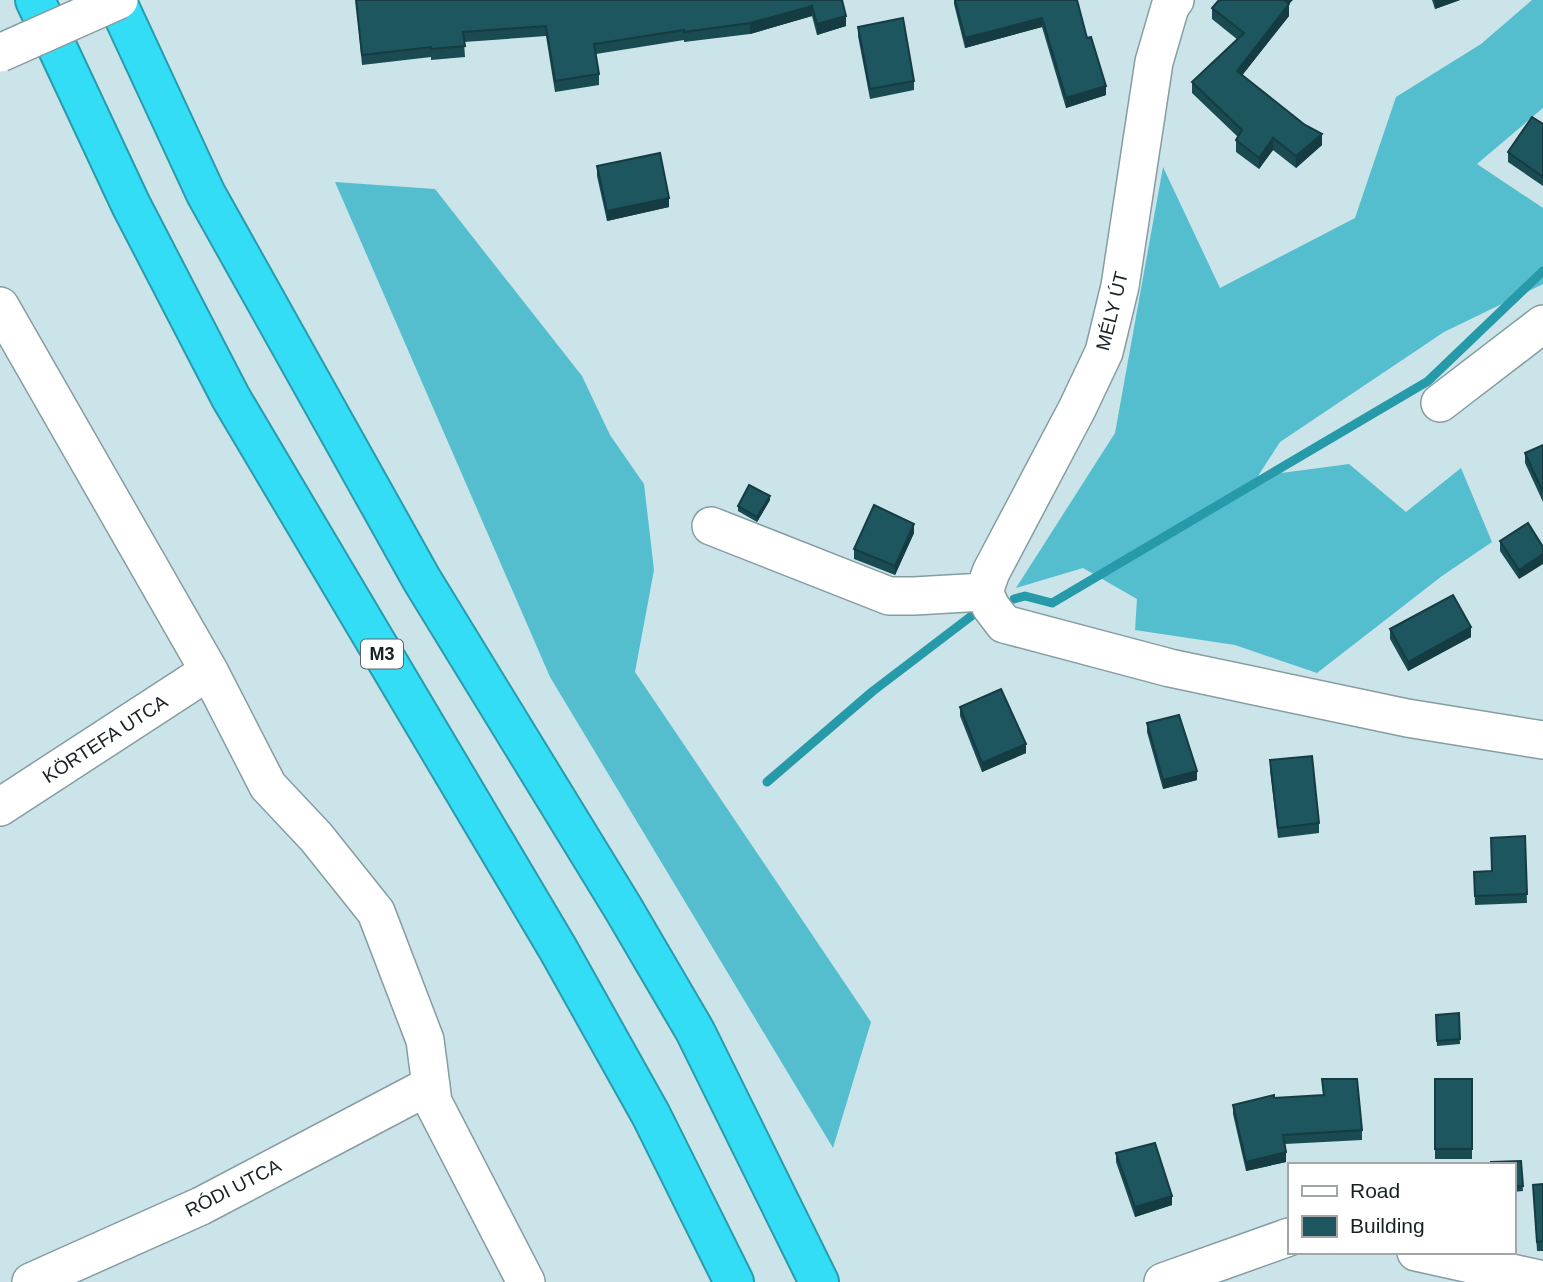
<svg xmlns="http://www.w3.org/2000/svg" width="1543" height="1282" font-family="Arial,sans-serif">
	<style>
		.forest { fill: #54becf }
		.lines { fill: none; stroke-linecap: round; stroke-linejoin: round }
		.stream { stroke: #279aaa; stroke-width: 9 }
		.minor-casing { stroke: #859da2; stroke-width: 40 }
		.highway-casing { stroke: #299bac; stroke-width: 42 }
		.minor { stroke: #fff; stroke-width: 37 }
		.highway { stroke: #32ddf5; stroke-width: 38 }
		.minor-bridge-casing { stroke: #859da2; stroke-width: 40; stroke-linecap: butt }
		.minor-bridge { stroke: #fff; stroke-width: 37 }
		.wall { fill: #1a4a52 }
		.shaded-wall { fill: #153c42 }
		.building { fill: #1e565f; stroke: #153c42; stroke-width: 2 }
		.labels { text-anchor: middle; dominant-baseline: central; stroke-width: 7; stroke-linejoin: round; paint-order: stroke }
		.shield { fill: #fff; stroke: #5d6465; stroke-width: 2 }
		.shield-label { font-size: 18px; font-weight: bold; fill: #172123 }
		.street-label { font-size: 19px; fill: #172123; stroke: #fff }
	</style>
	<rect width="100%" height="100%" fill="#cae4e9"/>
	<path class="forest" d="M 1532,0 L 1543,0 L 1543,108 L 1477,164 L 1543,208 L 1543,284 L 1444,332 L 1280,442 L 1258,476 L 1349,464 L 1406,512 L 1461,468 L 1492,542 L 1442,576 L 1317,673 L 1235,645 L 1135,630 L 1137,599 L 1083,568 L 1016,588 L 1115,433 L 1163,167 L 1220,288 L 1355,218 L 1396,97 L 1481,44 Z
		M 335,182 L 435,189 L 582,376 L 610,435 L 644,484 L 654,570 L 635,672 L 871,1022 L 833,1148 L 550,677 Z"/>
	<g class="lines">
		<path class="stream" d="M 1014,599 L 1025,596 L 1052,603 L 1428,381 L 1543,271
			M 767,782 L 873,691 L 974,614"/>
		<defs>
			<path id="minor" d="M 1175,0 L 1170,7 L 1154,62 L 1120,286 L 1104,352 L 1077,409 L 991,572 L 984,592 L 991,607 L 1004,624 L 1170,668 L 1407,718 L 1543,740
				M 0,306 L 209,671 L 268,786 L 316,837 L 376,912 L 425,1040 L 433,1102 L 526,1282
				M 1440,403 L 1543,324
				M 711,526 L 889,596 L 914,596 L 984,592
				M 0,807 L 209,671
				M 1416,1252 L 1543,1280
				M 31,1282 L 201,1206 L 431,1085
				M 1163,1282 L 1289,1237"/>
			<path id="highway" d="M 35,0 L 131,205 L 231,398 L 558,949 L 651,1115 L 734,1282
				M 116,0 L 206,194 L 422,580 L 623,908 L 695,1031 L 819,1282"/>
		</defs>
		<use href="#minor" class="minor-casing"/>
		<use href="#highway" class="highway-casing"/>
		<use href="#minor" class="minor"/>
		<use href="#highway" class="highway"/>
		<defs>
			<path id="minor-bridge" d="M 0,53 L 119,0"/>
		</defs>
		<use href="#minor-bridge" class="minor-bridge-casing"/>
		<use href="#minor-bridge" class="minor-bridge"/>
	</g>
	<path class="wall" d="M 356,0 L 842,0 L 846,26 L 817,35 L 812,16 L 750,34 L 684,42 L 684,40 L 596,54 L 599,74 L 599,85 L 555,92 L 546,36 L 464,42 L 465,57 L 431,60 L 431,57 L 362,65 Z
		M 954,0 L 1077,0 L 1087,38 L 1106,95 L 1066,108 L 1042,27 L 965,48 L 954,4 Z
		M 1432,0 L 1460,0 L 1435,9 Z
		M 1289,4 L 1289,16 L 1242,75 L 1322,145 L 1296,168 L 1273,150 L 1259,169 L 1236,152 L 1236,140 L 1238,137 L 1192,93 L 1192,82 L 1238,40 L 1212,19 L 1212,8 Z
		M 858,27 L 914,81 L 914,90 L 870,99 L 858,36 Z
		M 1543,124 L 1543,186 L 1508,162 L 1508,152 Z
		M 597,166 L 669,207 L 607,221 L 597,176 Z
		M 1543,445 L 1543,502 L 1525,463 L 1525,453 Z
		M 770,500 L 757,522 L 738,511 L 738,506 Z
		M 1528,523 L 1519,579 L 1500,551 L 1500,541 Z
		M 914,533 L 895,575 L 854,559 L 854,549 Z
		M 1390,629 L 1471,637 L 1408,671 L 1390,639 Z
		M 960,707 L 1026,753 L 982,772 L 960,716 Z
		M 1147,723 L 1197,780 L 1163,789 L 1147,732 Z
		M 1270,760 L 1319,823 L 1319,833 L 1278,838 L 1270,770 Z
		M 1525,836 L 1527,903 L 1475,905 L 1474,872 L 1492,871 Z
		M 1459,1013 L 1460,1044 L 1437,1046 L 1436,1015 Z
		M 1322,1079 L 1362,1130 L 1362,1140 L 1285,1144 L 1286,1162 L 1246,1171 L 1233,1114 L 1233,1105 L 1274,1098 L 1323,1095 Z
		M 1435,1079 L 1472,1079 L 1472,1159 L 1435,1159 Z
		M 1116,1153 L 1172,1205 L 1135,1217 L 1116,1162 Z
		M 1521,1161 L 1523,1191 L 1513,1192 L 1513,1165 Z
		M 1543,1184 L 1543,1251 L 1537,1251 L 1533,1185 Z"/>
	<path class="shaded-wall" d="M 1284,0 L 1293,0 L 1289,4 L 1289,16 L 1237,82 L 1237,71 Z
		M 1435,0 L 1460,0 L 1435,9 Z
		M 812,6 L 812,16 L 750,34 L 750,23 Z
		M 846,16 L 846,26 L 817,35 L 817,24 Z
		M 1042,18 L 1042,27 L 965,48 L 965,38 Z
		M 1106,86 L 1106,95 L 1066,108 L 1066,98 Z
		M 1322,134 L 1322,145 L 1296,168 L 1296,156 Z
		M 1273,138 L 1273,150 L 1259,169 L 1259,158 Z
		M 669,198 L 669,207 L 607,221 L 607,211 Z
		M 770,496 L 770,500 L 757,522 L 757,517 Z
		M 914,524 L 914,533 L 895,575 L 895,566 Z
		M 1543,554 L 1543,564 L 1519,579 L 1519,570 Z
		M 1471,627 L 1471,637 L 1408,671 L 1408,662 Z
		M 1026,744 L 1026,753 L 982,772 L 982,763 Z
		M 1197,771 L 1197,780 L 1163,789 L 1163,780 Z
		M 1286,1152 L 1286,1162 L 1246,1171 L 1246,1162 Z
		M 1172,1196 L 1172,1205 L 1135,1217 L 1135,1207 Z"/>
	<path class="building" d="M 356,0 L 842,0 L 846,16 L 817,24 L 812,6 L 750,23 L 684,32 L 684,30 L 594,44 L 599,74 L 555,81 L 546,26 L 463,32 L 465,46 L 431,49 L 431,47 L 362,55 Z
		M 955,0 L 1077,0 L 1087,38 L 1091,37 L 1106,86 L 1066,98 L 1042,18 L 965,38 Z
		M 1219,0 L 1284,0 L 1289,4 L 1237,71 L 1305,125 L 1322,134 L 1296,156 L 1273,138 L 1259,158 L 1236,140 L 1242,130 L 1192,82 L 1244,33 L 1212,8 Z
		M 903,18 L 914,81 L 870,89 L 858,27 Z
		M 1532,117 L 1543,124 L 1543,177 L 1508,152 Z
		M 660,153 L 669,198 L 607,211 L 597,166 Z
		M 1543,445 L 1543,492 L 1525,453 Z
		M 749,485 L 770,496 L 757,517 L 738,506 Z
		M 874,505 L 914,524 L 895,566 L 854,549 Z
		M 1528,523 L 1543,547 L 1543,554 L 1519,570 L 1500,541 Z
		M 1453,595 L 1471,627 L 1408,662 L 1390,629 Z
		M 1001,689 L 1026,744 L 982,763 L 960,707 Z
		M 1179,715 L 1197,771 L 1163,780 L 1147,723 Z
		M 1312,756 L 1319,823 L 1278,828 L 1270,760 Z
		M 1525,836 L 1527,894 L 1475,896 L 1474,872 L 1492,871 L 1491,838 Z
		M 1459,1013 L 1460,1039 L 1437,1041 L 1436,1015 Z
		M 1322,1079 L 1357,1079 L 1362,1130 L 1283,1135 L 1286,1152 L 1246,1162 L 1233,1105 L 1274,1095 L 1274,1098 L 1324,1095 Z
		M 1435,1079 L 1472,1079 L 1472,1149 L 1435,1149 Z
		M 1155,1143 L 1172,1196 L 1135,1207 L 1116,1153 Z
		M 1521,1161 L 1523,1186 L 1513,1187 L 1513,1165 L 1491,1165 L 1491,1162 Z
		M 1543,1184 L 1543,1241 L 1537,1242 L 1533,1185 Z"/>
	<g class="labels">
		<rect class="shield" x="361" y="639.5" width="42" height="29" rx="5"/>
		<g class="shield-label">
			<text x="382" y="654">M3</text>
		</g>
		<g class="street-label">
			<text transform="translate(1112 311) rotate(-76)">MÉLY ÚT</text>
			<text transform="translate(105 739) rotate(-33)">KÖRTEFA UTCA</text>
			<text transform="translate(233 1188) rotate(-27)">RÓDI UTCA</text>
		</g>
	</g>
	<rect x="1288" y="1163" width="228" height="91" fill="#ffffff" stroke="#a2a6a7" stroke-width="2"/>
	<rect x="1302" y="1186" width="35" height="10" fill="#ffffff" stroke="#a2a6a7" stroke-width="2"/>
	<text x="1350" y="1198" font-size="21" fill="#172123">Road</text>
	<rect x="1302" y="1216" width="35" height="21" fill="#1e565f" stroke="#a2a6a7" stroke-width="2"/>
	<text x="1350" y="1233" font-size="21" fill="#172123">Building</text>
</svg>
